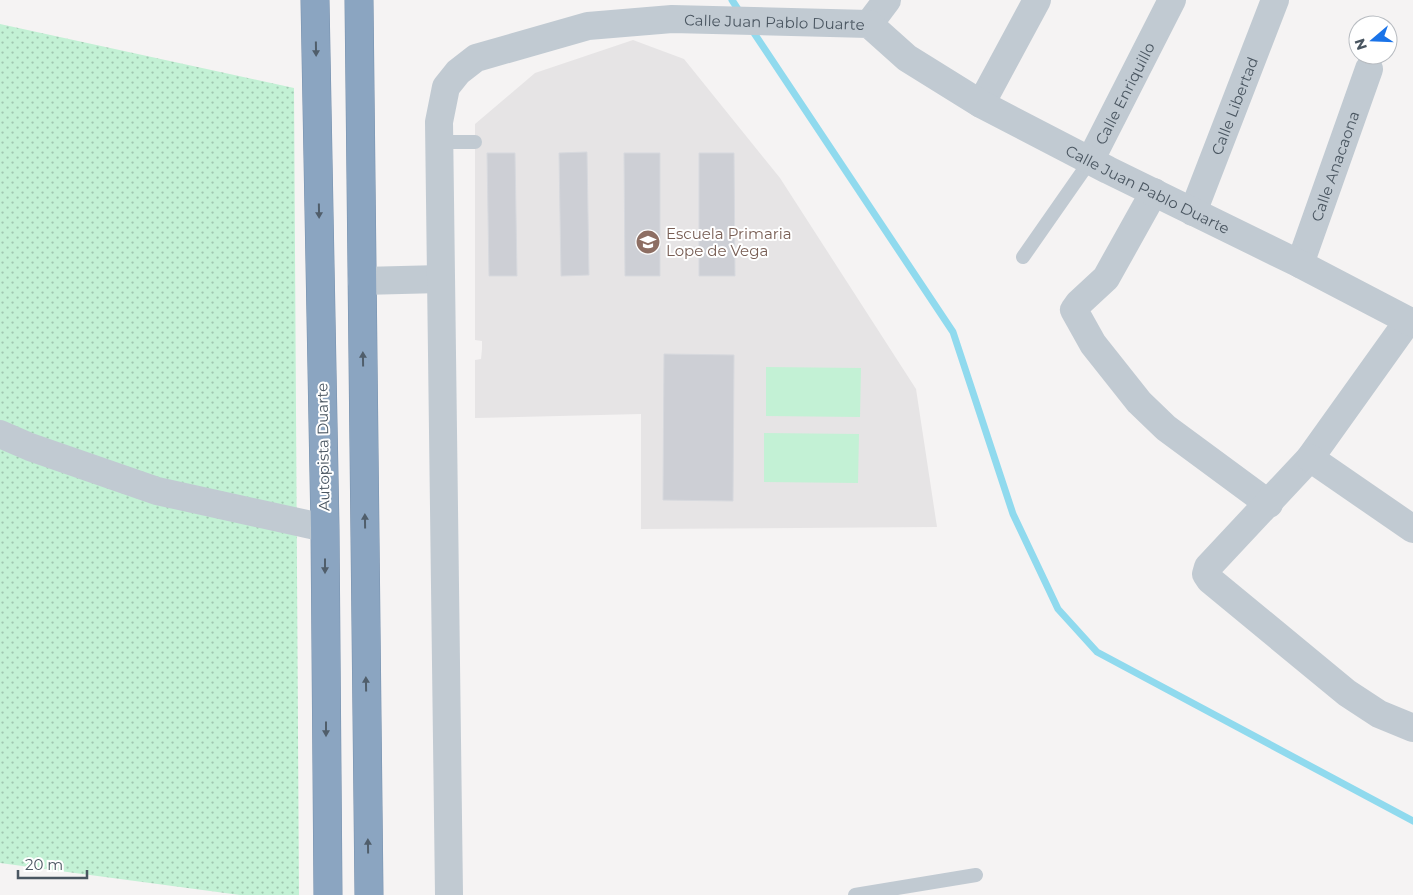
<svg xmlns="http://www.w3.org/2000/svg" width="1413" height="895" font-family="Montserrat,sans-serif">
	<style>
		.education { fill: #e6e4e5 }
		.grass { fill: url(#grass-dots) }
		.pitch { fill: #c3f1d5 }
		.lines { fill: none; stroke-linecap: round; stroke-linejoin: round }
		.stream { stroke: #90daee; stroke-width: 7 }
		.building { fill: #cdcfd5; stroke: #d7d9de }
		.highway-casing { stroke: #7690ad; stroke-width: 29 }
		.lane { stroke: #c1cad2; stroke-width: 14 }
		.street { stroke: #c1cad2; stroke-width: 28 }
		.highway { stroke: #8ba5c1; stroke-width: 28 }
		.oneway { fill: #505e6b }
		.labels { text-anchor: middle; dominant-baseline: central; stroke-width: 4; stroke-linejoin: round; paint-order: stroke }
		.street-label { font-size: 15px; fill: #4a5661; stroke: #fff }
		.education-label { font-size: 15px; fill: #785e54; stroke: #fff; text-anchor: start }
	</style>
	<defs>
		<pattern id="grass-dots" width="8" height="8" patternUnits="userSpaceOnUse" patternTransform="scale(1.25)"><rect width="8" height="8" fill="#c3f1d5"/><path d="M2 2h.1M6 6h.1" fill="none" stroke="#a0c6b0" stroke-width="1.8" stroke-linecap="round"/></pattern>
	</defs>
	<rect width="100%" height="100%" fill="#f5f3f3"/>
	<path class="education" d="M 633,40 L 684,59 L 780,178 L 916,389 L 937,527 L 641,529 L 641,414 L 475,418 L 475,360 L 481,359 L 482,349 L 482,341 L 475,340 L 475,124 L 535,73 Z"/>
	<path class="grass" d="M 0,24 L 294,88 L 299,895 L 240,895 L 0,863 Z"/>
	<path class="pitch" d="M 766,367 L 861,368 L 860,417 L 766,416 Z
		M 764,433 L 859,434 L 858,483 L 764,482 Z"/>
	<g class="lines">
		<path class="stream" d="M 732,0 L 741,14
			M 750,27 L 953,332 L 1013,514 L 1058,609 L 1097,652 L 1413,821"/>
	</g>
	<path class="building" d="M 587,152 L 589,275 L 561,276 L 559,153 Z
		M 487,153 L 515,153 L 517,276 L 489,276 Z
		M 624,153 L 660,153 L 660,276 L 625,276 Z
		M 699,153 L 734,153 L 735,276 L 699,276 Z
		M 664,354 L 734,355 L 733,501 L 663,500 Z"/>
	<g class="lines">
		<defs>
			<path id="highway" d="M 315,0 L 325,528 L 328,895
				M 359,0 L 369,895"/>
		</defs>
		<use href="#highway" class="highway-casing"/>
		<path class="lane" d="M 439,142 L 475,142
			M 1023,257 L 1090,161
			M 855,895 L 976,875"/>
		<g class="street">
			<path d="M 869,24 L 887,0"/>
			<path d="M 981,104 L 1037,0"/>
			<path id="s1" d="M 1090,161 L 1172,0"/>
			<path d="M 1154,192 L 1106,278 L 1079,303 L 1074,310 L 1093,344 L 1139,402 L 1166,428 L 1269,504"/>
			<path id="s2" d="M 1193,212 L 1275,0"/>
			<path id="s3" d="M 1300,264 L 1369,69"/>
			<path d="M 362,281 L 441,279"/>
			<path d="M 1408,321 L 1310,458 L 1208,567 L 1206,574 L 1210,580 L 1347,693 L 1379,714 L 1413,728"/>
			<path d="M 0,434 L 30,447 L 157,491 L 325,528"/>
			<path d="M 1310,458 L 1413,529"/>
			<path id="s4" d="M 449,895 L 439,122 L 446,87 L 458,72 L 476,58 L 588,26 L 672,19 L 869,24 L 907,58 L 981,104 L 1108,170 L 1300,264 L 1413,323"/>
		</g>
		<use href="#highway" class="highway"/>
	</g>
	<defs><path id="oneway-solid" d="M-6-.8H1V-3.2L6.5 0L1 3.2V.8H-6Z" transform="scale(1.25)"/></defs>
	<g class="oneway">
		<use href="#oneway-solid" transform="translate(316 49) rotate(89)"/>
		<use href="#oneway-solid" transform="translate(319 211) rotate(89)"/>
		<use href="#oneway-solid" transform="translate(363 359) rotate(-91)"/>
		<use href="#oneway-solid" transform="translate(365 521) rotate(-91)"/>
		<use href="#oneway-solid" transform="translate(325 566) rotate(90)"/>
		<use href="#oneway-solid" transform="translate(366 684) rotate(-91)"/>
		<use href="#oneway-solid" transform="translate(326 729) rotate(90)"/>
		<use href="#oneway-solid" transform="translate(368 846) rotate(-91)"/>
	</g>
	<defs>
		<symbol id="school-disc" viewBox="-11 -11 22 22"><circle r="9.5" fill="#8d6e63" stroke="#fff"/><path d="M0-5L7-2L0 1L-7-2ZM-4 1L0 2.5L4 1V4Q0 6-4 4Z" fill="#fff"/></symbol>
	</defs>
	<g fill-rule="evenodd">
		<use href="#school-disc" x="634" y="228" width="28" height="28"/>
	</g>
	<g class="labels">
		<g class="street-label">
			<text stroke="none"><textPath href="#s4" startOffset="1154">Calle Juan Pablo Duarte</textPath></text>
			<text stroke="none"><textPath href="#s1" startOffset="76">Calle Enriquillo</textPath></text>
			<text stroke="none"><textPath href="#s2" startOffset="114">Calle Libertad</textPath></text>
			<text stroke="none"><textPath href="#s3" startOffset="104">Calle Anacaona</textPath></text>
			<text stroke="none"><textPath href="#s4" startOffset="1574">Calle Juan Pablo Duarte</textPath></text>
			<text transform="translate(323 447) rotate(-91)">Autopista Duarte</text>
		</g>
		<g class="education-label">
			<text x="666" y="233">Escuela Primaria<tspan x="666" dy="17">Lope de Vega</tspan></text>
		</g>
	</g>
	<g transform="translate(1373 40) rotate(251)"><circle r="24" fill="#ffffff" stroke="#b7bbc0"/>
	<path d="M0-4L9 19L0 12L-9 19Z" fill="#1a73e8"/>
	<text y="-8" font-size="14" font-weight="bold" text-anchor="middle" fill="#4a5661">N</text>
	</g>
	<path d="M18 870v8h69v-8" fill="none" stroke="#4a5661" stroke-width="2.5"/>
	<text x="25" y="870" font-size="15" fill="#4a5661" stroke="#ffffff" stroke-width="4" paint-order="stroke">20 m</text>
</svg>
